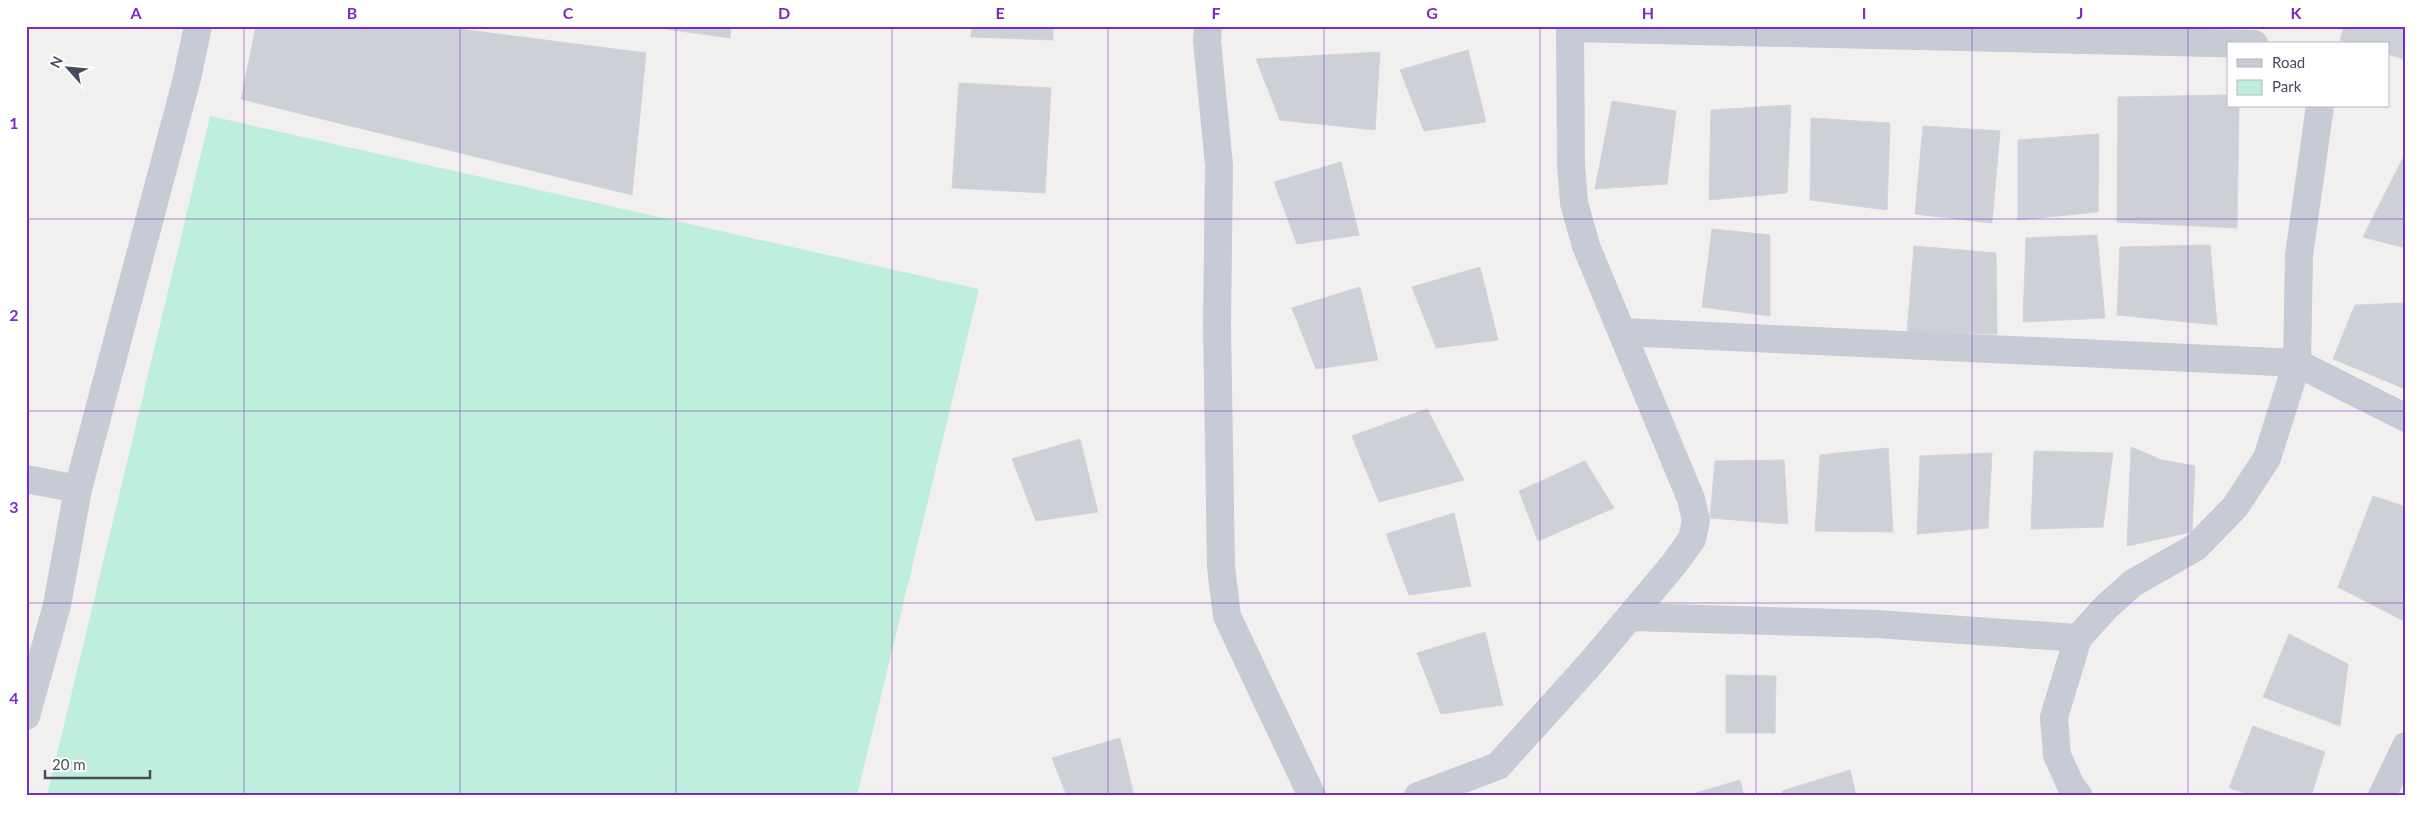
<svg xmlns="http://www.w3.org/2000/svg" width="2432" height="822" font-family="Lato,sans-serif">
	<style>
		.green { fill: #bdefdc }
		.building { fill: #ced0d7; stroke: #d3d3db }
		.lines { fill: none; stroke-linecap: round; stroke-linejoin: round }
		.minor { stroke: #c6cbd6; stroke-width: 28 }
		.grid { fill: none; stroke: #7b2cbf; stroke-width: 1; stroke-opacity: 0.55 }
		.neatline { fill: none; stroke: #7b2cbf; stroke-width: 2 }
		.grid-label { font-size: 16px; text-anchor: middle; font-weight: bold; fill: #7b2cbf }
	</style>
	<rect width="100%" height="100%" fill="#f2f0ef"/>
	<path class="green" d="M 210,116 L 979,289 L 857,796 L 47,796 Z"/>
	<path class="building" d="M 256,26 L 436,26 L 646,53 L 632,195 L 241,99 Z
		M 667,26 L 731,26 L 730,38 L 666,29 Z
		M 972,26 L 1053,26 L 1053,40 L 971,37 Z
		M 2344,26 L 2406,26 L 2406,60 L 2388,54 L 2388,44 L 2353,44 L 2340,40 Z
		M 1468,50 L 1486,122 L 1424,131 L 1400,70 Z
		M 1380,52 L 1375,130 L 1280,120 L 1256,59 Z
		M 959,83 L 1051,88 L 1045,193 L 952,188 Z
		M 2228,95 L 2228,106 L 2239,106 L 2237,228 L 2117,222 L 2118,97 Z
		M 1612,101 L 1676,111 L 1667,184 L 1595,189 Z
		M 1791,105 L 1787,193 L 1709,200 L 1711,110 Z
		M 1811,118 L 1890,123 L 1887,210 L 1810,200 Z
		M 1923,126 L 2000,131 L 1992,223 L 1915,214 Z
		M 2099,134 L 2098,212 L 2018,220 L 2018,140 Z
		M 2403,158 L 2406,160 L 2406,248 L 2363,237 Z
		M 1341,162 L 1359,235 L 1297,244 L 1274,182 Z
		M 1712,229 L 1770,235 L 1770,316 L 1702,307 Z
		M 2097,235 L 2105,318 L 2023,322 L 2026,238 Z
		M 2210,245 L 2217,325 L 2117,315 L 2120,247 Z
		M 1914,246 L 1996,253 L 1997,334 L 1907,333 Z
		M 1480,267 L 1498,340 L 1436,348 L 1412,287 Z
		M 1360,287 L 1378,360 L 1316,369 L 1292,308 Z
		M 2406,303 L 2406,381 L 2403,388 L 2333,359 L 2355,305 Z
		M 1427,409 L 1464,480 L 1379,502 L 1352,436 Z
		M 1080,439 L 1098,512 L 1036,521 L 1012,459 Z
		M 2131,447 L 2162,460 L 2195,466 L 2192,532 L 2127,546 Z
		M 1888,448 L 1893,532 L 1815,531 L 1820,455 Z
		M 2034,451 L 2113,453 L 2103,527 L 2031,529 Z
		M 1992,453 L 1988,528 L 1917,534 L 1920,456 Z
		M 1784,460 L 1788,524 L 1710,518 L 1715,461 Z
		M 1585,461 L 1614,508 L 1538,541 L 1519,491 Z
		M 2373,496 L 2406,507 L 2406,622 L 2338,587 Z
		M 1454,513 L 1471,586 L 1409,595 L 1386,534 Z
		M 1485,632 L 1503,705 L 1441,714 L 1417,653 Z
		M 2289,634 L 2348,664 L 2340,726 L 2263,697 Z
		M 1726,675 L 1776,676 L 1775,733 L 1726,733 Z
		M 2253,726 L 2325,752 L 2311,796 L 2254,796 L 2229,788 Z
		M 1120,738 L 1134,796 L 1067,796 L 1052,758 Z
		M 1850,770 L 1856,796 L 1784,796 L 1782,791 Z
		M 1740,780 L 1744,796 L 1686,796 Z"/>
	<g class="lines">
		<path class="minor" d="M 1208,26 L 1207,41 L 1219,165 L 1217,325 L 1221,567 L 1227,616 L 1312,796
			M 1570,28 L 2254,44
			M 1622,332 L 2297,363 L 2406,418
			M 26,479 L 78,489
			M 1630,617 L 1876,624 L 2078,638
			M 26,716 L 57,605 L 78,489 L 187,78 L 198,26
			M 1418,796 L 1498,766 L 1591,663 L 1674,564 L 1692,539 L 1696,520 L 1691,499 L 1586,246 L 1574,203 L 1571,164 L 1570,26
			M 2079,796 L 2071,786 L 2057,755 L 2054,717 L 2078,638 L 2106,607 L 2133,583 L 2196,547 L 2235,507 L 2267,458 L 2297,363 L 2299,255 L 2320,106
			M 2382,796 L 2406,746"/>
	</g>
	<path class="grid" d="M 244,26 L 244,796M 460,26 L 460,796M 676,26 L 676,796M 892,26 L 892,796M 1108,26 L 1108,796M 1324,26 L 1324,796M 1540,26 L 1540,796M 1756,26 L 1756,796M 1972,26 L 1972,796M 2188,26 L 2188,796M 26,219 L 2406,219M 26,411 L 2406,411M 26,603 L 2406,603"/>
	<rect width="2432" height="822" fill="none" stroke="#ffffff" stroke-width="55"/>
	<rect x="2227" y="42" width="162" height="65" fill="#ffffff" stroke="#b5b8be"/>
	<rect x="2237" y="59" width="25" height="8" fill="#c6cbd6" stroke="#b5b8be"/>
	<text x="2272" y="68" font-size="15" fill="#474d5d">Road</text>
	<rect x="2237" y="80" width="25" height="15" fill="#bdefdc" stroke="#b5b8be"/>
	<text x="2272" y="92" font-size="15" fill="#474d5d">Park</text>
	<g transform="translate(68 68) rotate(297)" stroke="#ffffff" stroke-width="4" paint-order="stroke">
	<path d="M0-4L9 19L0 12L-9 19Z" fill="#474d5d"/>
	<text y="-8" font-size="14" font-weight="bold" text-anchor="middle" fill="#474d5d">N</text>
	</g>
	<path d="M45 770v8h105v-8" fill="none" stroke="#474d5d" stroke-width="2.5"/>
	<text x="52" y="770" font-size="15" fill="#474d5d" stroke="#ffffff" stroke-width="4" paint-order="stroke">20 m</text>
	<rect x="28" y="28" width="2376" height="766" class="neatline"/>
	<g class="grid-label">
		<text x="136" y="19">A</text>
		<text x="352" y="19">B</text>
		<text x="568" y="19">C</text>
		<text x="784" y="19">D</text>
		<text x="1000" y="19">E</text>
		<text x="1216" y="19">F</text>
		<text x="1432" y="19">G</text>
		<text x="1648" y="19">H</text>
		<text x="1864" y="19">I</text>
		<text x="2080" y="19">J</text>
		<text x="2296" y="19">K</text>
		<text x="14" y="129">1</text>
		<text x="14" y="321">2</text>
		<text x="14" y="513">3</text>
		<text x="14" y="704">4</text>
	</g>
</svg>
